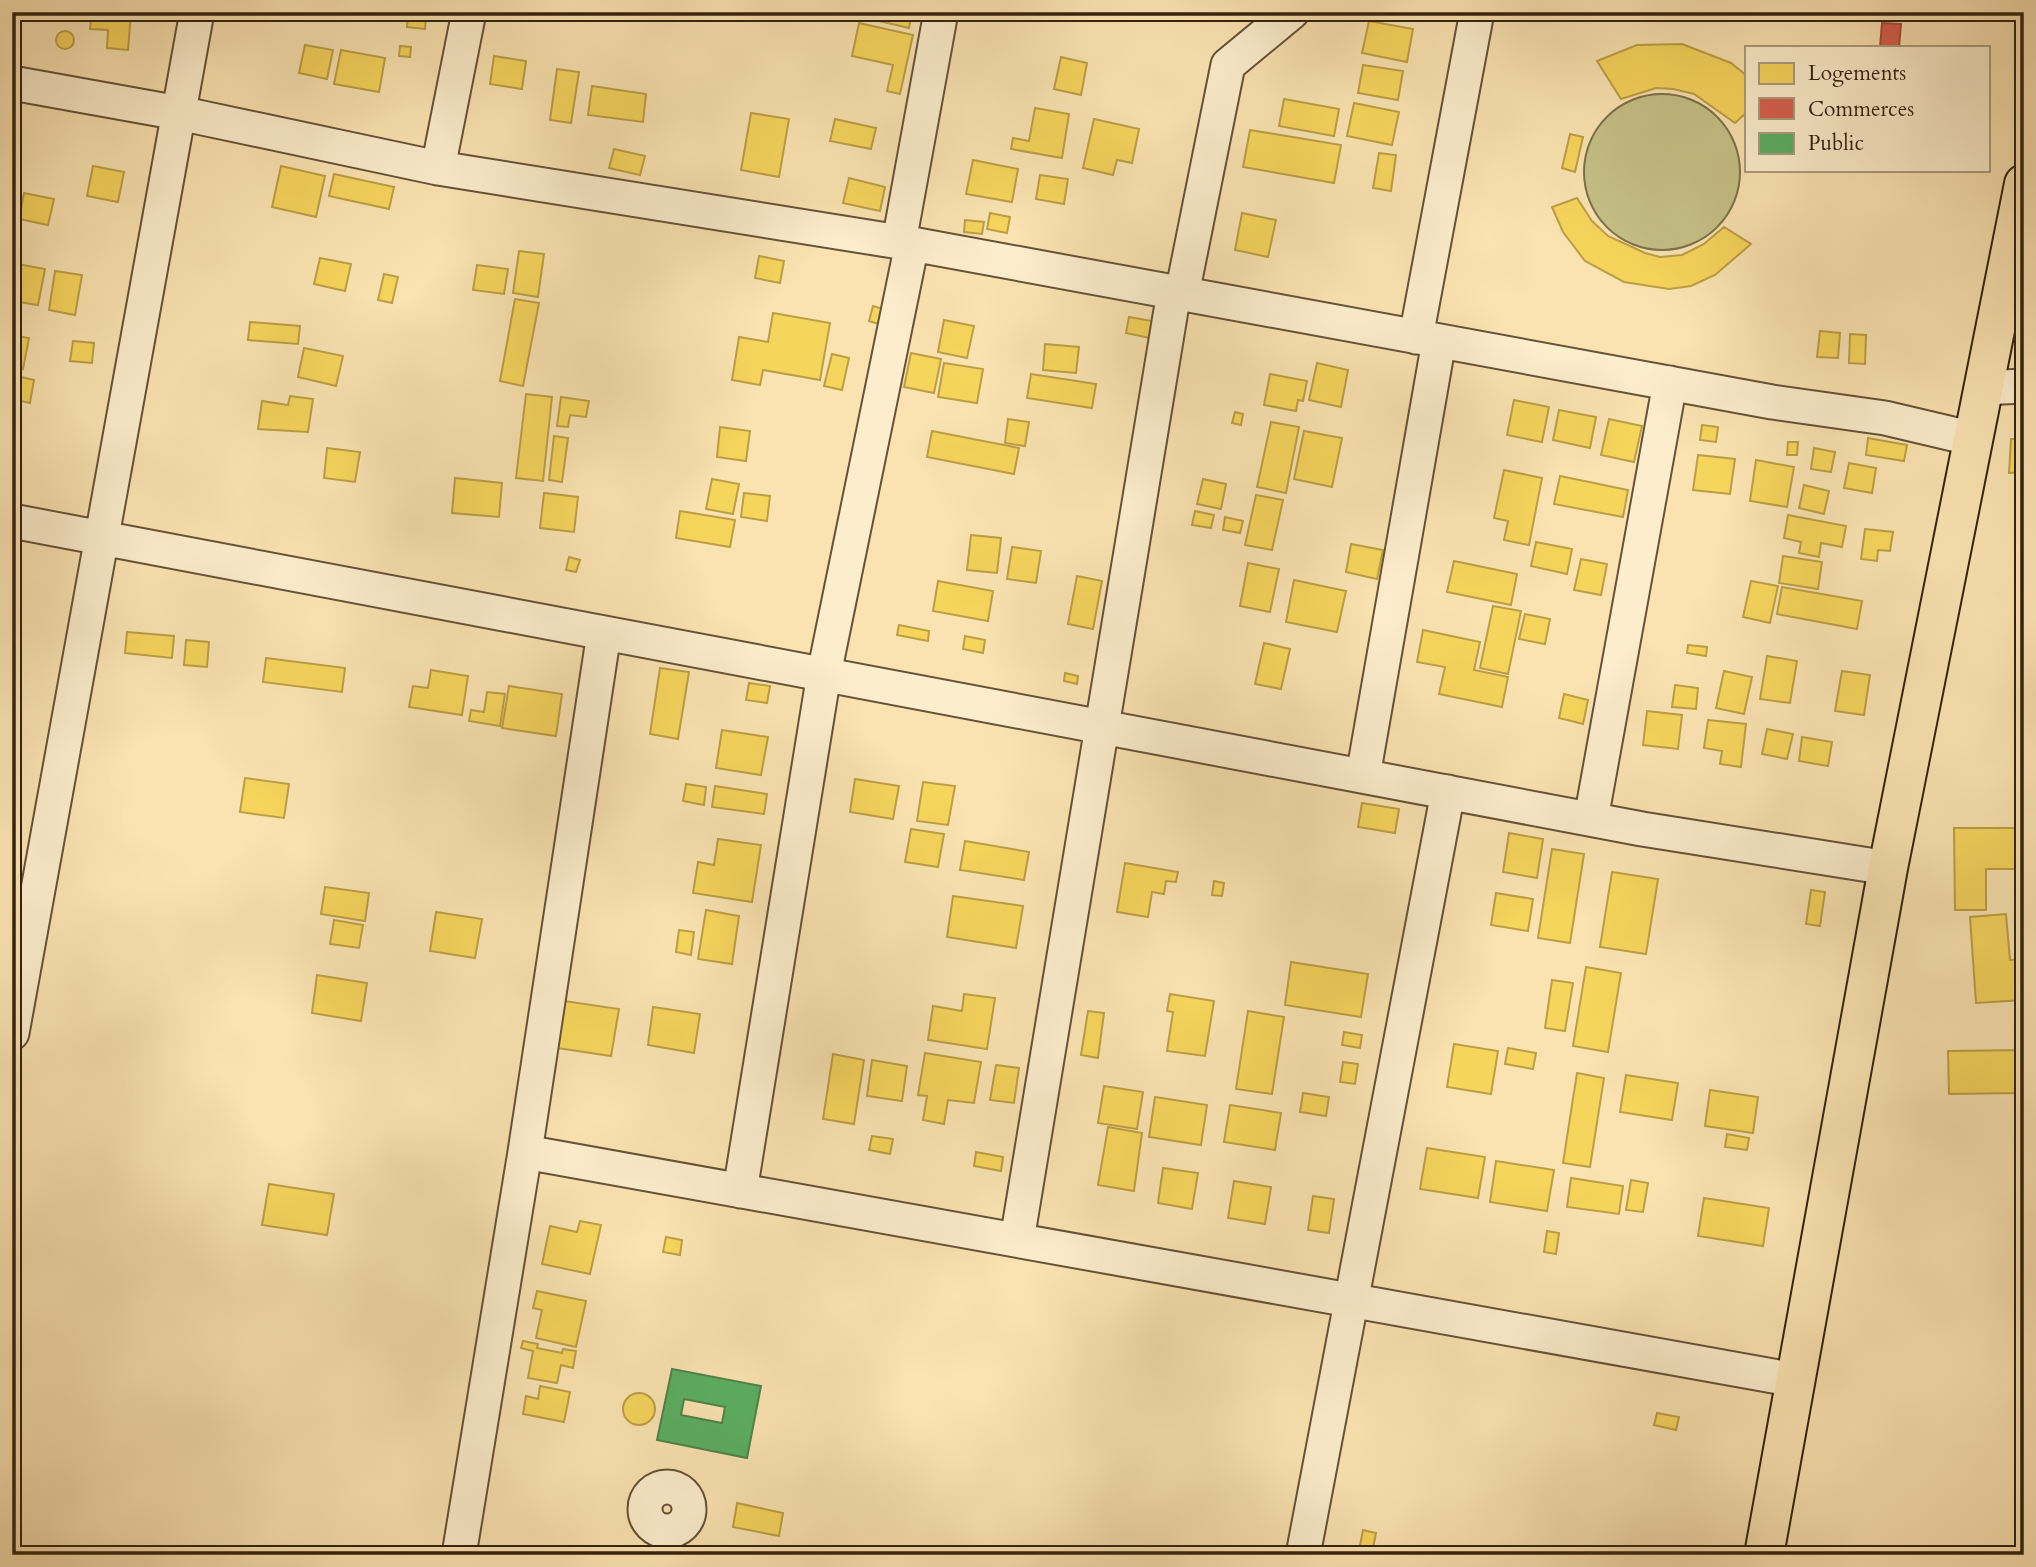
<svg xmlns="http://www.w3.org/2000/svg" width="2036" height="1567" font-family="Cardo,serif">
	<style>
		.green { fill: #c5c187; stroke: #7c724c; stroke-width: 2 }
		.homes { fill: #f6d55c; stroke: #bc9f45; stroke-width: 2 }
		.shops { fill: #d6604d; stroke: #a54d3b; stroke-width: 2 }
		.public { fill: #5aae61; stroke: #4e8449; stroke-width: 2; fill-rule: evenodd }
		.lines { fill: none; stroke-linecap: round; stroke-linejoin: round }
		.minor-casing { stroke: #655238; stroke-width: 37 }
		.major-casing { stroke: #332210; stroke-width: 42 }
		.minor { stroke: #fcedcc; stroke-width: 33 }
		.major { stroke: #fae3b1; stroke-width: 38 }
	</style>
	<rect width="100%" height="100%" fill="#fae3b1"/>
	<filter id="stains"><feTurbulence type="fractalNoise" baseFrequency=".00286" numOctaves="4"/><feColorMatrix values="0 0 0 0 .2 0 0 0 0 .09 0 0 0 0 .02 0 0 0 .5 -.17"/></filter>
	<radialGradient id="worn" r=".72"><stop offset=".6" stop-color="#630" stop-opacity="0"/><stop offset="1" stop-color="#630" stop-opacity=".3"/></radialGradient>
	<path class="green" d="M1584 172a78 78 0 1 1 156 0a78 78 0 1 1-156 0Z"/>
	<path class="homes" d="M 66,12 L 84,12 L 80,18 L 74,20 Z
		M 92,12 L 131,12 L 128,50 L 107,48 L 108,30 L 90,29 Z
		M 867,12 L 912,12 L 909,28 L 866,18 Z
		M 408,14 L 426,15 L 425,29 L 407,27 Z
		M 1369,21 L 1413,29 L 1407,62 L 1362,53 Z
		M 859,23 L 913,35 L 900,94 L 887,91 L 893,65 L 852,56 Z
		M56 40a9 9 0 1 1 18 0a9 9 0 1 1-18 0Z
		M 1682,44 L 1731,63 L 1747,76 L 1747,112 L 1735,123 L 1694,94 L 1673,89 L 1656,88 L 1621,99 L 1597,61 L 1637,45 Z
		M 305,45 L 333,50 L 327,79 L 299,73 Z
		M 400,46 L 411,47 L 410,57 L 399,56 Z
		M 341,50 L 385,58 L 379,92 L 334,84 Z
		M 494,56 L 526,61 L 522,89 L 490,84 Z
		M 1061,57 L 1087,63 L 1081,95 L 1054,89 Z
		M 1363,65 L 1403,71 L 1398,100 L 1358,93 Z
		M 557,69 L 579,72 L 571,123 L 550,120 Z
		M 592,86 L 646,94 L 643,122 L 588,115 Z
		M 1284,99 L 1339,109 L 1334,136 L 1279,126 Z
		M 1354,103 L 1399,112 L 1392,145 L 1347,136 Z
		M 1035,108 L 1069,114 L 1062,158 L 1011,149 L 1013,138 L 1029,141 Z
		M 751,113 L 789,119 L 779,177 L 741,170 Z
		M 835,119 L 876,128 L 871,149 L 830,141 Z
		M 1094,119 L 1139,129 L 1132,163 L 1117,160 L 1113,175 L 1083,168 Z
		M 1250,130 L 1341,145 L 1334,183 L 1243,167 Z
		M 1570,134 L 1583,137 L 1575,172 L 1562,168 Z
		M 614,149 L 645,156 L 640,175 L 609,168 Z
		M 1379,153 L 1396,155 L 1391,191 L 1373,188 Z
		M 973,160 L 1018,169 L 1012,202 L 966,194 Z
		M 93,166 L 124,172 L 118,202 L 87,196 Z
		M 281,166 L 325,176 L 316,217 L 272,207 Z
		M 334,174 L 394,187 L 389,209 L 329,196 Z
		M 1040,175 L 1068,179 L 1064,204 L 1036,199 Z
		M 849,178 L 885,187 L 880,211 L 843,203 Z
		M 24,193 L 54,199 L 48,225 L 19,219 Z
		M 1577,198 L 1592,221 L 1608,236 L 1645,253 L 1660,257 L 1682,255 L 1704,244 L 1724,227 L 1751,244 L 1715,275 L 1691,286 L 1669,289 L 1624,282 L 1585,261 L 1563,232 L 1552,207 Z
		M 990,213 L 1010,217 L 1007,233 L 987,229 Z
		M 1242,213 L 1276,220 L 1268,257 L 1235,250 Z
		M 965,220 L 984,222 L 982,234 L 964,232 Z
		M 519,251 L 544,254 L 538,297 L 513,293 Z
		M 759,256 L 784,261 L 780,283 L 755,278 Z
		M 320,258 L 351,264 L 345,291 L 314,284 Z
		M 12,263 L 45,269 L 38,305 L 12,301 Z
		M 477,265 L 508,269 L 504,294 L 473,290 Z
		M 55,271 L 82,275 L 75,315 L 49,310 Z
		M 384,274 L 398,277 L 392,303 L 378,300 Z
		M 515,299 L 539,303 L 523,386 L 500,381 Z
		M 873,306 L 890,311 L 885,326 L 869,321 Z
		M 773,313 L 830,323 L 820,380 L 763,370 L 760,385 L 732,380 L 739,337 L 768,342 Z
		M 1129,317 L 1152,321 L 1150,338 L 1126,333 Z
		M 944,320 L 974,326 L 967,358 L 938,352 Z
		M 250,322 L 300,326 L 298,344 L 248,340 Z
		M 1820,331 L 1840,333 L 1838,358 L 1817,357 Z
		M 1850,334 L 1866,335 L 1865,364 L 1849,363 Z
		M 12,335 L 29,338 L 23,369 L 12,367 Z
		M 73,341 L 94,343 L 92,363 L 70,361 Z
		M 1045,344 L 1079,347 L 1076,373 L 1043,370 Z
		M 304,348 L 343,356 L 336,386 L 298,377 Z
		M 911,353 L 941,359 L 934,393 L 904,387 Z
		M 832,354 L 849,358 L 842,390 L 824,386 Z
		M 944,363 L 983,369 L 977,403 L 938,397 Z
		M 1317,363 L 1348,370 L 1341,407 L 1309,400 Z
		M 1031,374 L 1096,384 L 1092,408 L 1027,398 Z
		M 1270,374 L 1307,381 L 1303,401 L 1298,400 L 1296,411 L 1264,405 Z
		M 17,376 L 34,380 L 30,403 L 12,399 Z
		M 526,394 L 552,397 L 543,481 L 516,478 Z
		M 290,396 L 313,399 L 308,432 L 258,429 L 262,401 L 288,405 Z
		M 561,397 L 589,401 L 586,417 L 570,415 L 568,427 L 557,426 Z
		M 1514,400 L 1549,407 L 1542,442 L 1507,435 Z
		M 1559,410 L 1596,417 L 1590,448 L 1553,440 Z
		M 1235,412 L 1243,414 L 1241,425 L 1232,423 Z
		M 1008,419 L 1029,422 L 1025,446 L 1005,443 Z
		M 1609,419 L 1642,426 L 1634,462 L 1601,455 Z
		M 1271,422 L 1299,427 L 1286,493 L 1257,487 Z
		M 1702,425 L 1718,427 L 1716,442 L 1700,440 Z
		M 720,427 L 750,431 L 746,461 L 717,457 Z
		M 932,431 L 1019,448 L 1014,474 L 927,457 Z
		M 1304,431 L 1342,438 L 1332,487 L 1294,479 Z
		M 554,436 L 568,438 L 562,482 L 549,480 Z
		M 1868,438 L 1907,445 L 1904,461 L 1866,455 Z
		M 2011,439 L 2024,439 L 2024,472 L 2009,473 Z
		M 1788,442 L 1798,442 L 1797,455 L 1787,455 Z
		M 327,448 L 360,452 L 355,482 L 324,478 Z
		M 1814,448 L 1835,452 L 1831,472 L 1811,469 Z
		M 1698,455 L 1735,459 L 1730,494 L 1693,490 Z
		M 1756,460 L 1794,467 L 1787,507 L 1750,501 Z
		M 1849,463 L 1876,468 L 1872,493 L 1844,488 Z
		M 1504,470 L 1542,478 L 1529,545 L 1504,540 L 1508,521 L 1494,518 Z
		M 1560,476 L 1628,490 L 1623,517 L 1554,504 Z
		M 455,478 L 502,483 L 499,517 L 452,513 Z
		M 712,479 L 739,484 L 733,514 L 706,509 Z
		M 1203,479 L 1226,484 L 1221,509 L 1197,504 Z
		M 1804,485 L 1829,491 L 1824,514 L 1799,508 Z
		M 544,493 L 578,497 L 574,532 L 540,528 Z
		M 744,493 L 770,496 L 767,521 L 741,517 Z
		M 1256,495 L 1283,500 L 1272,550 L 1245,545 Z
		M 680,511 L 735,520 L 730,547 L 676,538 Z
		M 1195,511 L 1214,515 L 1211,528 L 1192,525 Z
		M 1788,515 L 1846,526 L 1842,547 L 1821,543 L 1819,557 L 1799,553 L 1801,542 L 1784,538 Z
		M 1225,517 L 1243,521 L 1240,533 L 1223,530 Z
		M 1865,529 L 1893,532 L 1890,551 L 1878,550 L 1877,561 L 1861,559 Z
		M 971,535 L 1001,538 L 997,573 L 967,570 Z
		M 1536,542 L 1572,549 L 1567,574 L 1531,566 Z
		M 1351,544 L 1383,550 L 1377,579 L 1346,572 Z
		M 1012,547 L 1041,551 L 1036,583 L 1007,579 Z
		M 1783,556 L 1822,562 L 1818,589 L 1779,583 Z
		M 569,557 L 580,560 L 576,572 L 566,570 Z
		M 1581,559 L 1607,564 L 1601,595 L 1574,590 Z
		M 1454,561 L 1517,574 L 1511,605 L 1447,592 Z
		M 1248,563 L 1279,569 L 1270,612 L 1240,606 Z
		M 1077,576 L 1102,581 L 1093,629 L 1068,624 Z
		M 1294,580 L 1346,591 L 1337,632 L 1286,622 Z
		M 938,581 L 993,591 L 988,621 L 933,611 Z
		M 1751,581 L 1778,586 L 1770,623 L 1743,617 Z
		M 1782,587 L 1862,601 L 1857,629 L 1777,614 Z
		M 1493,606 L 1521,611 L 1508,674 L 1480,668 Z
		M 1525,614 L 1550,619 L 1545,644 L 1519,639 Z
		M 899,625 L 929,631 L 928,641 L 897,635 Z
		M 1423,630 L 1480,642 L 1474,670 L 1508,677 L 1502,707 L 1439,694 L 1445,667 L 1417,662 Z
		M 127,632 L 174,636 L 172,658 L 125,653 Z
		M 965,636 L 985,640 L 983,653 L 963,649 Z
		M 186,640 L 209,642 L 207,667 L 184,665 Z
		M 1264,643 L 1290,649 L 1281,689 L 1255,684 Z
		M 1688,645 L 1707,647 L 1706,656 L 1687,653 Z
		M 1767,656 L 1797,661 L 1790,703 L 1760,699 Z
		M 266,658 L 345,668 L 342,692 L 263,682 Z
		M 660,668 L 689,672 L 678,739 L 650,734 Z
		M 431,670 L 468,676 L 462,715 L 409,707 L 413,686 L 428,688 Z
		M 1724,671 L 1752,677 L 1744,714 L 1716,708 Z
		M 1842,671 L 1870,675 L 1864,715 L 1835,711 Z
		M 1065,673 L 1078,676 L 1077,684 L 1064,681 Z
		M 749,683 L 770,686 L 767,703 L 746,700 Z
		M 1675,685 L 1698,688 L 1696,709 L 1672,707 Z
		M 509,686 L 562,694 L 556,736 L 502,728 Z
		M 487,692 L 505,694 L 500,726 L 469,721 L 471,710 L 484,712 Z
		M 1564,694 L 1588,700 L 1583,724 L 1559,718 Z
		M 1647,711 L 1682,715 L 1678,749 L 1643,745 Z
		M 1708,720 L 1746,724 L 1741,767 L 1720,764 L 1722,751 L 1704,748 Z
		M 1767,729 L 1793,734 L 1787,759 L 1762,754 Z
		M 722,730 L 768,737 L 761,775 L 716,768 Z
		M 1802,737 L 1832,742 L 1828,766 L 1799,761 Z
		M 245,778 L 289,784 L 284,818 L 240,812 Z
		M 855,779 L 899,786 L 893,819 L 850,812 Z
		M 923,782 L 955,786 L 948,825 L 917,821 Z
		M 686,784 L 706,787 L 704,805 L 683,801 Z
		M 715,786 L 767,794 L 764,814 L 712,807 Z
		M 1362,803 L 1399,809 L 1395,833 L 1358,827 Z
		M 1954,828 L 2024,828 L 2024,869 L 1986,869 L 1986,910 L 1955,910 Z
		M 911,829 L 944,834 L 938,867 L 905,862 Z
		M 1509,833 L 1543,839 L 1537,878 L 1503,872 Z
		M 718,839 L 761,845 L 752,902 L 693,893 L 698,862 L 714,865 Z
		M 965,841 L 1029,852 L 1024,880 L 960,870 Z
		M 1552,849 L 1584,854 L 1570,943 L 1538,938 Z
		M 1125,863 L 1178,872 L 1176,882 L 1166,881 L 1164,894 L 1152,892 L 1148,917 L 1117,912 Z
		M 1612,872 L 1658,879 L 1646,954 L 1600,947 Z
		M 1214,881 L 1224,883 L 1222,896 L 1212,895 Z
		M 325,887 L 369,893 L 365,921 L 321,914 Z
		M 1811,890 L 1825,892 L 1820,926 L 1806,924 Z
		M 1496,893 L 1533,899 L 1528,931 L 1491,925 Z
		M 953,896 L 1023,906 L 1016,948 L 947,937 Z
		M 706,910 L 739,916 L 732,964 L 698,959 Z
		M 436,912 L 482,919 L 475,958 L 430,951 Z
		M 2006,914 L 2010,960 L 2024,959 L 2024,1000 L 1976,1003 L 1970,917 Z
		M 334,920 L 363,925 L 359,948 L 330,944 Z
		M 679,930 L 694,932 L 691,955 L 676,952 Z
		M 1291,962 L 1368,974 L 1361,1017 L 1285,1005 Z
		M 1586,967 L 1621,973 L 1608,1052 L 1573,1046 Z
		M 317,975 L 367,983 L 361,1021 L 312,1013 Z
		M 1552,980 L 1573,983 L 1565,1031 L 1545,1028 Z
		M 964,994 L 995,998 L 987,1049 L 928,1040 L 933,1006 L 962,1011 Z
		M 1170,994 L 1214,1001 L 1205,1056 L 1167,1051 L 1173,1012 L 1167,1011 Z
		M 564,1001 L 619,1009 L 611,1056 L 557,1048 Z
		M 653,1007 L 700,1014 L 694,1053 L 648,1045 Z
		M 1088,1011 L 1104,1013 L 1098,1058 L 1081,1055 Z
		M 1248,1011 L 1284,1017 L 1272,1094 L 1236,1089 Z
		M 1344,1032 L 1362,1035 L 1360,1048 L 1342,1045 Z
		M 1454,1044 L 1498,1051 L 1491,1094 L 1447,1087 Z
		M 1508,1048 L 1536,1053 L 1533,1069 L 1505,1064 Z
		M 2024,1050 L 2024,1093 L 1949,1094 L 1948,1051 Z
		M 925,1053 L 981,1062 L 974,1103 L 948,1100 L 944,1124 L 923,1120 L 927,1096 L 918,1095 Z
		M 833,1054 L 864,1060 L 854,1124 L 823,1119 Z
		M 872,1060 L 907,1066 L 902,1101 L 867,1096 Z
		M 1343,1062 L 1358,1064 L 1355,1084 L 1340,1082 Z
		M 996,1065 L 1019,1068 L 1014,1103 L 990,1100 Z
		M 1577,1073 L 1604,1078 L 1590,1167 L 1563,1163 Z
		M 1626,1075 L 1678,1083 L 1672,1120 L 1620,1112 Z
		M 1104,1086 L 1143,1092 L 1137,1129 L 1098,1123 Z
		M 1710,1090 L 1758,1097 L 1753,1133 L 1705,1126 Z
		M 1303,1093 L 1329,1097 L 1326,1116 L 1300,1112 Z
		M 1155,1097 L 1207,1105 L 1201,1145 L 1149,1137 Z
		M 1230,1105 L 1281,1113 L 1275,1150 L 1224,1142 Z
		M 1108,1127 L 1142,1133 L 1134,1191 L 1098,1185 Z
		M 1727,1134 L 1749,1138 L 1747,1150 L 1725,1147 Z
		M 872,1136 L 893,1139 L 890,1154 L 869,1150 Z
		M 1427,1148 L 1485,1157 L 1478,1198 L 1420,1189 Z
		M 976,1152 L 1003,1157 L 1001,1171 L 974,1166 Z
		M 1496,1161 L 1554,1170 L 1547,1211 L 1490,1202 Z
		M 1163,1168 L 1198,1173 L 1192,1209 L 1158,1203 Z
		M 1571,1178 L 1623,1186 L 1619,1214 L 1567,1207 Z
		M 1631,1180 L 1648,1183 L 1643,1212 L 1626,1210 Z
		M 1234,1181 L 1271,1187 L 1265,1224 L 1228,1218 Z
		M 269,1184 L 334,1194 L 327,1235 L 262,1225 Z
		M 1313,1196 L 1334,1199 L 1329,1233 L 1308,1230 Z
		M 1704,1198 L 1769,1208 L 1763,1246 L 1698,1236 Z
		M 580,1221 L 601,1225 L 590,1274 L 542,1264 L 550,1226 L 577,1232 Z
		M 1547,1231 L 1559,1233 L 1556,1254 L 1544,1252 Z
		M 666,1237 L 682,1240 L 680,1255 L 663,1252 Z
		M 537,1291 L 586,1301 L 576,1347 L 536,1338 L 542,1310 L 533,1308 Z
		M 523,1341 L 538,1344 L 537,1348 L 562,1353 L 563,1349 L 576,1351 L 573,1368 L 561,1365 L 557,1383 L 528,1378 L 533,1351 L 521,1348 Z
		M 540,1386 L 570,1392 L 564,1422 L 523,1414 L 526,1396 L 538,1399 Z
		M623 1409a16 16 0 1 1 32 0a16 16 0 1 1-32 0Z
		M 1657,1413 L 1679,1417 L 1676,1430 L 1654,1425 Z
		M 737,1503 L 783,1513 L 779,1536 L 733,1527 Z
		M 1363,1530 L 1376,1533 L 1372,1553 L 1359,1550 Z"/>
	<path class="shops" d="M 1882,23 L 1901,24 L 1899,47 L 1880,47 Z"/>
	<path class="public" d="M 672,1369 L 761,1386 L 747,1458 L 657,1440 ZM 684,1399 L 725,1407 L 722,1423 L 681,1415 Z"/>
	<g class="lines">
		<defs>
			<path id="minor" d="M 12,83 L 179,113 L 438,168 L 912,244 L 1772,402 L 1885,418 L 1974,439
				M 438,168 L 469,12
				M 899,242 L 941,12
				M 1182,294 L 1228,65 L 1292,12
				M 1416,337 L 1477,12
				M 1982,388 L 2024,386
				M 12,521 L 1642,829 L 1888,868
				M 1363,776 L 1439,341
				M 1591,819 L 1670,383
				M 12,1033 L 197,12
				M 525,1152 L 1795,1380
				M 740,1191 L 824,674 L 912,244
				M 1017,1240 L 1174,292
				M645 1509a22 22 0 1 1 44 0a22 22 0 1 1-44 0Z
				M 459,1555 L 525,1152 L 604,633
				M 1303,1555 L 1448,792"/>
			<path id="major" d="M 1764,1555 L 1888,868 L 2024,184"/>
		</defs>
		<use href="#minor" class="minor-casing"/>
		<use href="#major" class="major-casing"/>
		<use href="#minor" class="minor"/>
		<use href="#major" class="major"/>
	</g>
	<rect width="2036" height="1567" fill="none" stroke="#fae3b1" stroke-width="42"/>
	<rect x="14" y="14" width="2008" height="1539" fill="none" stroke="#332210" stroke-width="3.5"/>
	<rect x="21" y="21" width="1994" height="1525" fill="none" stroke="#332210" stroke-width="2"/>
	<rect x="1745" y="46" width="245" height="126" fill="#fcedcc" stroke="#ac9c81" stroke-width="2"/>
	<rect x="1759" y="63" width="35" height="21" fill="#f6d55c" stroke="#ac9c81" stroke-width="2"/>
	<text x="1808" y="80" font-size="21" fill="#332210">Logements</text>
	<rect x="1759" y="98" width="35" height="21" fill="#d6604d" stroke="#ac9c81" stroke-width="2"/>
	<text x="1808" y="116" font-size="21" fill="#332210">Commerces</text>
	<rect x="1759" y="133" width="35" height="21" fill="#5aae61" stroke="#ac9c81" stroke-width="2"/>
	<text x="1808" y="150" font-size="21" fill="#332210">Public</text>
	<rect width="100%" height="100%" filter="url(#stains)"/>
	<rect width="100%" height="100%" fill="url(#worn)"/>
</svg>
